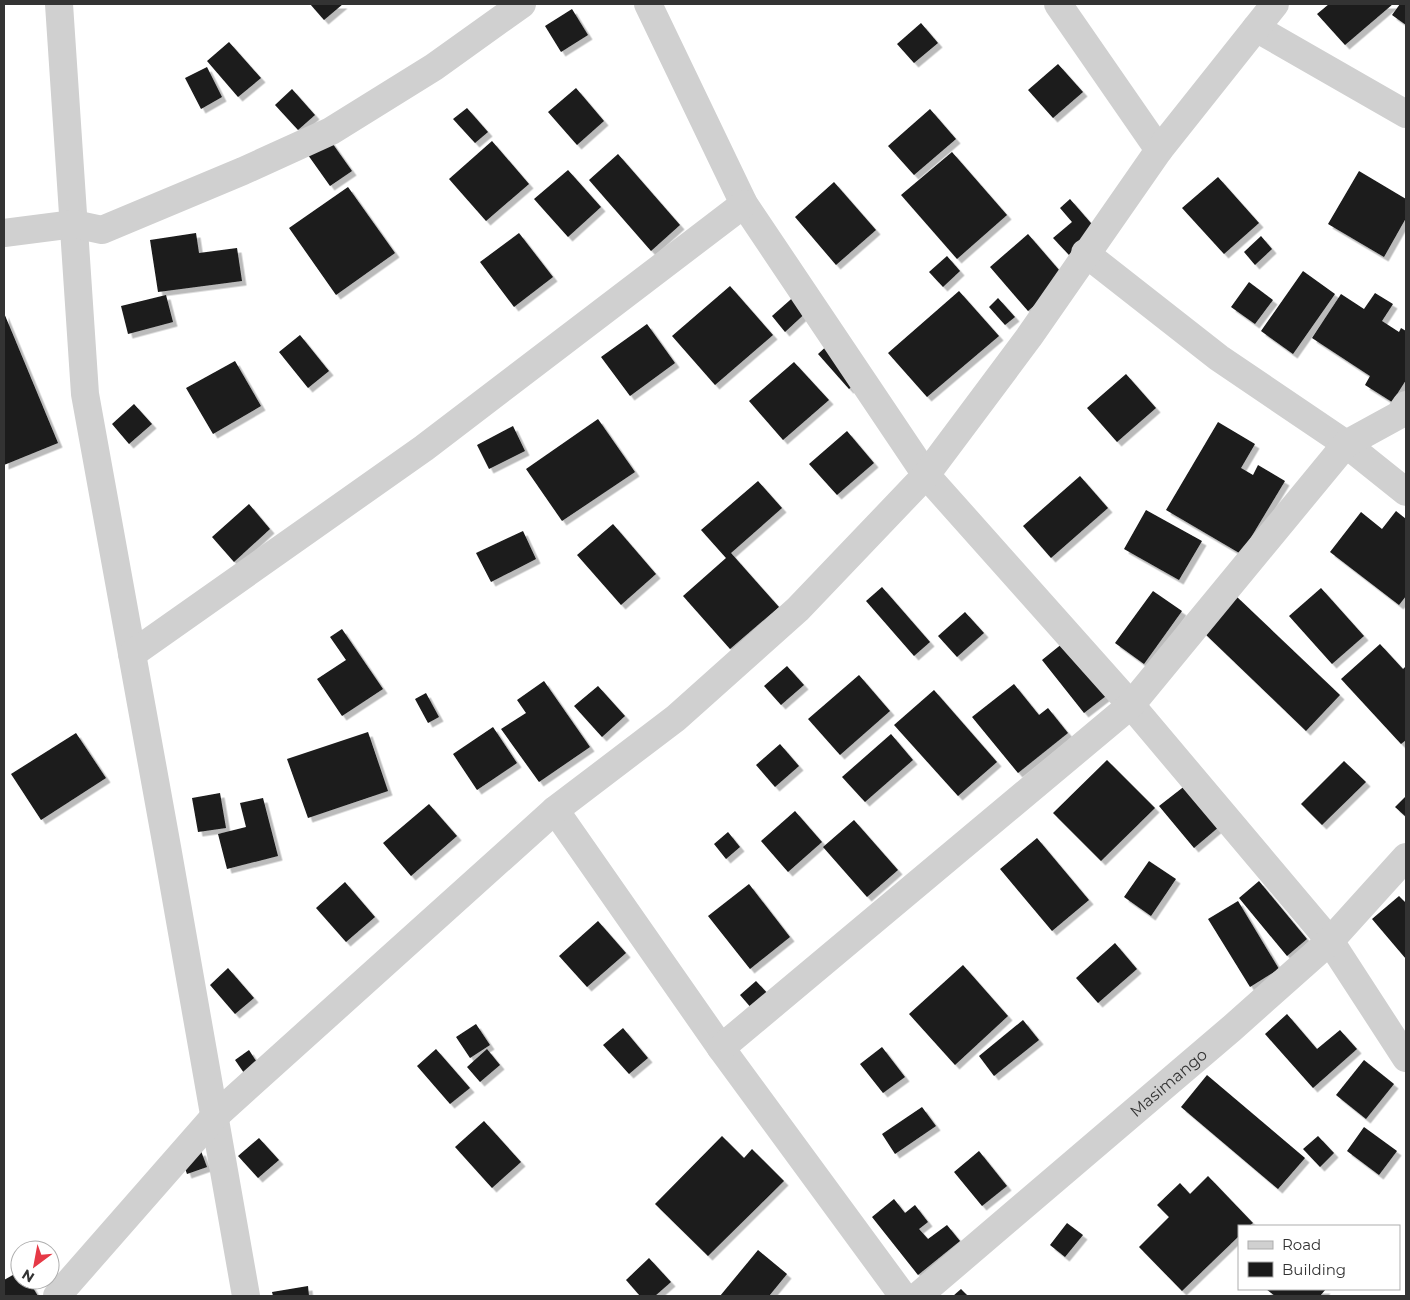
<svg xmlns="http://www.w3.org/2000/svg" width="1410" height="1300" font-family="Montserrat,sans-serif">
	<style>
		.building { fill: #1a1a1a; filter: url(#shadow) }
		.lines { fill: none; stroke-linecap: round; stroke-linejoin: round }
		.minor { stroke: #d0d0d0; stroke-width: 28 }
		.labels { text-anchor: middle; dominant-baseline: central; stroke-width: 5; stroke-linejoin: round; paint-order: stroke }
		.street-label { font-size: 16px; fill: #333; stroke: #fff }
	</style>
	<defs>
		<filter id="shadow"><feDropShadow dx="4.5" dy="4.5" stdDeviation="0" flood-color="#0004"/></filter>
	</defs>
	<rect width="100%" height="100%" fill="#fff"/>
	<path class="building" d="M 310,4 L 343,4 L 324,20 Z
		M 1329,4 L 1393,4 L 1345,45 L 1317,14 Z
		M 1400,4 L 1406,4 L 1406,25 L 1392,15 Z
		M 572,9 L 588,35 L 561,52 L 545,26 Z
		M 921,23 L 938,43 L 914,63 L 897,44 Z
		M 229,42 L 261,78 L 238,97 L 207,61 Z
		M 1058,64 L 1083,92 L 1053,118 L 1028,90 Z
		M 207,67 L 222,97 L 201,109 L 185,78 Z
		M 576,88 L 604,121 L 577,145 L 548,112 Z
		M 292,89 L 315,115 L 298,130 L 275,105 Z
		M 467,108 L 488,132 L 475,143 L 453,119 Z
		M 930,109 L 956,139 L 914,175 L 888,146 Z
		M 330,140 L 352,171 L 330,186 L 308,155 Z
		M 492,141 L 529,184 L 486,221 L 449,179 Z
		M 952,152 L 1007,215 L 957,259 L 901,195 Z
		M 618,154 L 680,225 L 651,251 L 589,180 Z
		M 568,170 L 601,207 L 568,237 L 534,199 Z
		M 1359,171 L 1406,199 L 1406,218 L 1384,257 L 1328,224 Z
		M 1218,177 L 1259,223 L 1224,254 L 1182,208 Z
		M 834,182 L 876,230 L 836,265 L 795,217 Z
		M 348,187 L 395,253 L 336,295 L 289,228 Z
		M 1070,199 L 1097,230 L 1069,255 L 1053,238 L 1072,222 L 1060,208 Z
		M 196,233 L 199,253 L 237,248 L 242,281 L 158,292 L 150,240 Z
		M 519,233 L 553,277 L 514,307 L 480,262 Z
		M 1028,234 L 1066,278 L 1028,311 L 990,267 Z
		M 1261,236 L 1272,249 L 1255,265 L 1244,252 Z
		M 947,256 L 960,271 L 943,287 L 929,272 Z
		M 1303,271 L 1335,294 L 1293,354 L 1261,331 Z
		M 1249,282 L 1273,300 L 1255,324 L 1231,307 Z
		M 730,286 L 773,335 L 715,385 L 672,336 Z
		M 959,291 L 999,336 L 927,397 L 888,353 Z
		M 798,293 L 811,308 L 785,332 L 772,316 Z
		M 1375,293 L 1393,304 L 1382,321 L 1399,332 L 1401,328 L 1406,331 L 1406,380 L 1392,402 L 1365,385 L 1370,376 L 1312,338 L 1341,294 L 1364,309 Z
		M 166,295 L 173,322 L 128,334 L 121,306 Z
		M 998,298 L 1015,317 L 1005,325 L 989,307 Z
		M 4,313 L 58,443 L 4,465 Z
		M 647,324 L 675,363 L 630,396 L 601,357 Z
		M 300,335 L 329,371 L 308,388 L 279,352 Z
		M 831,342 L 863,377 L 849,389 L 818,354 Z
		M 235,361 L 261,406 L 213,434 L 186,388 Z
		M 794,362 L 829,400 L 783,440 L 749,401 Z
		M 1126,374 L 1156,408 L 1117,442 L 1087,408 Z
		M 134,404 L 152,424 L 129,444 L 112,424 Z
		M 598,419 L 635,472 L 562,521 L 526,469 Z
		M 1218,422 L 1255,444 L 1241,468 L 1253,475 L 1258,465 L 1285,481 L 1241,554 L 1166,510 Z
		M 513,426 L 525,451 L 489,469 L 477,445 Z
		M 847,431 L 874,463 L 837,495 L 809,464 Z
		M 1080,476 L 1108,508 L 1051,558 L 1023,526 Z
		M 758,481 L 782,508 L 731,553 L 779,607 L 730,649 L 683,596 L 726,558 L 701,530 Z
		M 249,504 L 270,529 L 234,562 L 212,537 Z
		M 1146,510 L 1202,541 L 1179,580 L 1124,549 Z
		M 1396,511 L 1406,519 L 1406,596 L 1399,605 L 1330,552 L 1361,512 L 1382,529 Z
		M 613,524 L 656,574 L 621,605 L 577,555 Z
		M 523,531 L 536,559 L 491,582 L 476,553 Z
		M 882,587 L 930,642 L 914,656 L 866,601 Z
		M 1321,588 L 1364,636 L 1332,664 L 1289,616 Z
		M 1153,591 L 1182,611 L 1144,664 L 1115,643 Z
		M 1236,596 L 1340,695 L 1306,731 L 1202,631 Z
		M 965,612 L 984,633 L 957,657 L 938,636 Z
		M 342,629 L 383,689 L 342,716 L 317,679 L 346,660 L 330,637 Z
		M 1063,643 L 1106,696 L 1084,713 L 1042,660 Z
		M 1380,644 L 1403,669 L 1406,666 L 1406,740 L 1401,744 L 1341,679 Z
		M 787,666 L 804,685 L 781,705 L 764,686 Z
		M 859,675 L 890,711 L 840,755 L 808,719 Z
		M 544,681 L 590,747 L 539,782 L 501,729 L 526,713 L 517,700 Z
		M 1014,684 L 1039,715 L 1048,708 L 1068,733 L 1018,773 L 972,717 Z
		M 598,686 L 625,716 L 602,737 L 574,706 Z
		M 934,690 L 997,762 L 958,796 L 894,725 Z
		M 426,693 L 439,717 L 428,723 L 415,699 Z
		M 493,727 L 517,763 L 477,790 L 453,754 Z
		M 368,732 L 388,791 L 308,818 L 287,759 Z
		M 76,733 L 106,778 L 41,820 L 11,774 Z
		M 891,734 L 913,760 L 865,802 L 842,777 Z
		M 780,744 L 799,766 L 775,787 L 756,765 Z
		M 1107,760 L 1155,808 L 1101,861 L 1053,813 Z
		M 1344,761 L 1366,782 L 1322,825 L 1301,804 Z
		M 1186,785 L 1220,826 L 1194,848 L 1159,806 Z
		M 220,793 L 226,828 L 198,832 L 192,798 Z
		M 1406,796 L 1406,817 L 1395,807 Z
		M 263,798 L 278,856 L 227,869 L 218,834 L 246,827 L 240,803 Z
		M 429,804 L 457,836 L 411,876 L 383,843 Z
		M 795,811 L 822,842 L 788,872 L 761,841 Z
		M 854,820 L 898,870 L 867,897 L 823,847 Z
		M 728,832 L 740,847 L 726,859 L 714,844 Z
		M 1037,838 L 1089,900 L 1052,931 L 1000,869 Z
		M 1149,861 L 1176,879 L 1151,916 L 1124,897 Z
		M 1259,881 L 1307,939 L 1287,956 L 1239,898 Z
		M 345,882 L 375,917 L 346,942 L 316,908 Z
		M 749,884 L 790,937 L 750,969 L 708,916 Z
		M 1399,896 L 1406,903 L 1406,959 L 1372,919 Z
		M 1238,901 L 1279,969 L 1250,987 L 1208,919 Z
		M 598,921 L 626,953 L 587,987 L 559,956 Z
		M 1115,943 L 1137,969 L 1098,1003 L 1076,978 Z
		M 963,965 L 1008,1016 L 955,1065 L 909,1014 Z
		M 228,968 L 254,998 L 235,1014 L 210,985 Z
		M 756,981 L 770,996 L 753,1010 L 740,995 Z
		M 1287,1014 L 1317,1049 L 1340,1030 L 1357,1049 L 1313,1088 L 1265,1034 Z
		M 1023,1020 L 1039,1040 L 994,1076 L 979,1056 Z
		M 476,1024 L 490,1045 L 470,1058 L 456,1037 Z
		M 623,1028 L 648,1058 L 629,1074 L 603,1045 Z
		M 882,1047 L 905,1077 L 883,1093 L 860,1064 Z
		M 436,1049 L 470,1088 L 450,1104 L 417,1066 Z
		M 487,1049 L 500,1065 L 480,1082 L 467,1067 Z
		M 249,1050 L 258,1064 L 244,1073 L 235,1060 Z
		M 1364,1060 L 1394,1084 L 1366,1119 L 1336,1095 Z
		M 1207,1075 L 1305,1158 L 1278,1189 L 1181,1107 Z
		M 922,1107 L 936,1126 L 895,1154 L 882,1134 Z
		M 484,1121 L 521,1162 L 492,1188 L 455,1147 Z
		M 1364,1127 L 1397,1151 L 1379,1175 L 1347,1151 Z
		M 722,1136 L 744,1158 L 752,1149 L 784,1181 L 708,1256 L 655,1204 Z
		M 1318,1136 L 1334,1153 L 1320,1167 L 1303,1149 Z
		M 259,1138 L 279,1160 L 258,1178 L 238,1156 Z
		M 201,1151 L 207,1167 L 187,1174 L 181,1157 Z
		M 979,1151 L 1007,1186 L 982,1206 L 954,1172 Z
		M 1208,1176 L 1253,1223 L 1249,1226 L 1239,1226 L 1239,1236 L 1182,1291 L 1139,1247 L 1169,1217 L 1157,1205 L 1180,1183 L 1190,1194 Z
		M 894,1199 L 905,1213 L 915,1205 L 928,1222 L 919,1229 L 928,1239 L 947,1225 L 960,1241 L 918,1275 L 872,1217 Z
		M 1067,1223 L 1083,1235 L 1065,1257 L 1050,1245 Z
		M 758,1250 L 787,1274 L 769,1296 L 720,1296 Z
		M 649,1258 L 671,1282 L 655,1296 L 640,1296 L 626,1280 Z
		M 20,1271 L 20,1280 L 28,1280 L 38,1296 L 4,1296 L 4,1280 Z
		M 308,1286 L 309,1296 L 273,1296 L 272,1292 Z
		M 961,1289 L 968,1296 L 953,1296 Z
		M 1266,1289 L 1326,1289 L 1320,1296 L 1275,1296 Z"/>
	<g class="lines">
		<g class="minor">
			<path d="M 59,4 L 85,394 L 167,847 L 246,1296"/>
			<path d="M 648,4 L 744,204 L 926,475 L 1131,705 L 1330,941 L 1406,1058"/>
			<path d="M 1058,4 L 1159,150"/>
			<path d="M 1256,28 L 1406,114"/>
			<path d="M 4,233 L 74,224 L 102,230 L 243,171 L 331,131 L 434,67 L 522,4"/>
			<path d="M 1085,253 L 1219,358 L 1346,444 L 1406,492"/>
			<path d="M 132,654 L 424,448 L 744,204"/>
			<path d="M 555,810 L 721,1048 L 903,1296"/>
			<path d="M 721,1048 L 1131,705 L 1346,444 L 1399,415 L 1406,405"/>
			<path d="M 57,1296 L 214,1117 L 555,810 L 676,718 L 798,609 L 926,475 L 1029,337 L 1159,150 L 1275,4"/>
			<path id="s1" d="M 918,1296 L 1231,1029 L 1330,941 L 1406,857"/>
		</g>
	</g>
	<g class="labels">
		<g class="street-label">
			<text stroke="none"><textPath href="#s1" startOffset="329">Masimango</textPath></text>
		</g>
	</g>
	<rect width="1410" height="1300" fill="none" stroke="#333333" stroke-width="10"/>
	<rect x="1238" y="1225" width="162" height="65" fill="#ffffff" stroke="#adadad"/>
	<rect x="1248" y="1241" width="25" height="8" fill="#d0d0d0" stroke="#adadad"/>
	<text x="1282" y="1250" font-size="15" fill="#333333">Road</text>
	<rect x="1248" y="1262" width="25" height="15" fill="#1a1a1a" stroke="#adadad"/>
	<text x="1282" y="1275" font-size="15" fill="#333333">Building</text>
	<g transform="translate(35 1265) rotate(212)"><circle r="24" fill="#ffffff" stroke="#adadad"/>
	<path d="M0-4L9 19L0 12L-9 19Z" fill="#e63946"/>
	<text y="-8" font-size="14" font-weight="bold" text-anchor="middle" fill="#333333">N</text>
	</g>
</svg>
